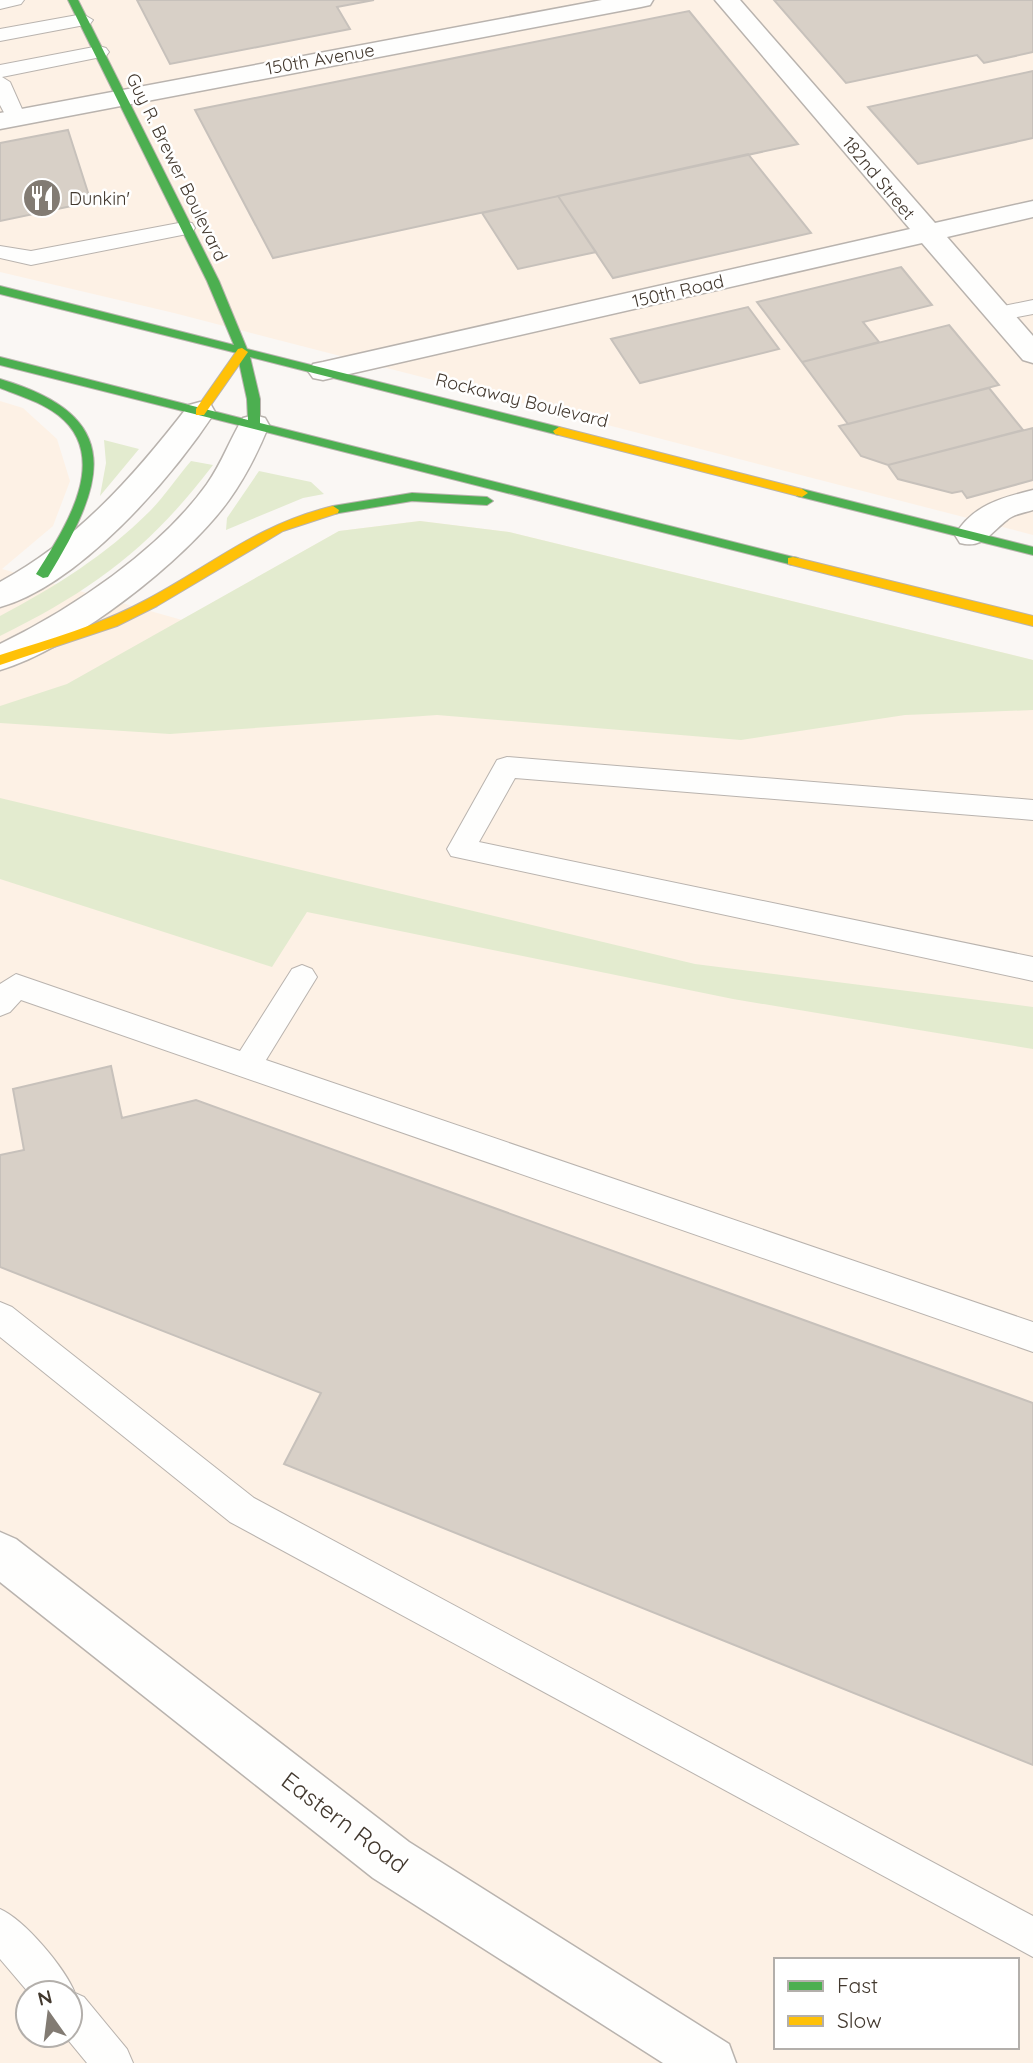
<svg xmlns="http://www.w3.org/2000/svg" width="1033" height="2063" font-family="Quicksand,sans-serif">
	<style>
		.built { fill: #fdf1e5; fill-rule: evenodd }
		.green { fill: #e3ebcf }
		.building { fill: #d8d0c7; stroke: #c7c1bb; stroke-width: 2 }
		.lines { fill: none; stroke-linecap: round; stroke-linejoin: round }
		.lane-casing { stroke: #b9b3ae; stroke-width: 2 }
		.street-casing { stroke: #b9b3ae; stroke-width: 3 }
		.fast-casing { stroke: #b9b3ae; stroke-width: 2 }
		.slow-casing { stroke: #b9b3ae; stroke-width: 2 }
		.lane { fill: #fefefd; fill-rule: evenodd }
		.street { fill: #fefefd; fill-rule: evenodd }
		.fast { fill: #4caf50; fill-rule: evenodd }
		.slow { fill: #ffc107; fill-rule: evenodd }
		.labels { text-anchor: middle; dominant-baseline: central; stroke-width: 5; stroke-linejoin: round; paint-order: stroke }
		.far-street-label { font-size: 18px; fill: #42382e; stroke: #fff }
		.far-poi-label { font-size: 18px; fill: #42382e; stroke: #fff; text-anchor: start }
		.near-street-label { font-size: 24px; fill: #42382e; stroke: #fff }
	</style>
	<rect width="100%" height="100%" fill="#faf7f4"/>
	<path class="built" d="M 0,0 L 1033,0 L 1033,535 L 174,313 L 0,272 Z
		M 0,401 L 23,408 L 57,439 L 70,481 L 53,526 L 2,569 L 182,620 L 339,531 L 420,521 L 509,532 L 1033,660 L 1033,2063 L 0,2063 ZM 776,1960 L 1017,1960 L 1017,2047 L 776,2047 ZM 28,1993 L 70,1993 L 70,2035 L 28,2035 Z"/>
	<path class="green" d="M 104,440 L 139,449 L 100,496 L 106,463 Z
		M 191,461 L 213,465 C 150,548 93,590 0,636 L 0,616 C 55,587 106,555 150,511 C 165,496 177,477 191,461 Z
		M 259,471 L 311,482 L 324,494 L 303,498 L 226,530 L 227,518 Z
		M 420,521 L 509,532 L 1033,660 L 1033,710 L 905,715 L 741,740 L 437,715 L 170,734 L 0,723 L 0,706 L 67,684 L 339,531 Z
		M 0,798 L 695,964 L 1033,1007 L 1033,1049 L 733,999 L 307,912 L 272,967 L 0,879 Z"/>
	<path class="building" d="M 137,0 L 374,0 L 337,7 L 350,29 L 170,64 Z
		M 774,0 L 1033,0 L 1033,52 L 984,63 L 977,55 L 846,83 Z
		M 689,11 L 798,144 L 273,258 L 195,110 Z
		M 1033,71 L 1033,138 L 918,164 L 868,107 Z
		M 68,130 L 91,202 L 0,221 L 0,143 Z
		M 748,154 L 811,233 L 613,278 L 558,196 Z
		M 558,196 L 596,252 L 518,269 L 482,213 Z
		M 901,267 L 932,305 L 863,322 L 879,342 L 802,362 L 757,302 Z
		M 748,307 L 779,349 L 640,383 L 611,339 Z
		M 949,325 L 999,385 L 848,424 L 802,362 Z
		M 989,388 L 1023,430 L 888,465 L 861,456 L 839,426 Z
		M 1033,428 L 1033,480 L 967,498 L 962,491 L 952,493 L 898,479 L 888,465 Z
		M 111,1066 L 122,1118 L 196,1100 L 1033,1403 L 1033,1765 L 284,1464 L 321,1393 L 0,1267 L 0,1155 L 24,1150 L 13,1089 Z"/>
	<g class="lines">
		<defs>
			<path id="lane" d="M 0,0 L 24,0 L 21,4 L 0,9 Z
				M 83,14 L 93,20 L 90,24 L 0,41 L 0,29 Z
				M 99,46 L 106,48 L 109,52 L 106,56 L 2,77 L 10,82 L 26,118 L 23,122 L 9,122 L 0,105 L 0,65 Z
				M 184,222 L 192,223 L 195,228 L 192,233 L 31,265 L 0,258 L 0,246 L 31,251 Z
				M 1033,300 L 1033,314 L 997,321 L 986,314 L 989,309 Z
				M 507,757 L 1033,800 L 1033,820 L 515,778 L 479,842 L 1033,957 L 1033,981 L 451,856 L 447,849 L 451,842 L 497,760 Z
				M 302,965 L 312,969 L 317,977 L 266,1060 L 1033,1322 L 1033,1352 L 21,1000 L 10,1012 L 0,1016 L 0,984 L 16,974 L 240,1051 L 292,969 Z
				M 0,1302 L 12,1307 L 254,1498 L 1033,1916 L 1033,1957 L 230,1522 L 0,1337 Z
				M 0,1909 C 25,1920 65,1968 75,1993 L 84,1997 L 127,2049 L 133,2063 L 87,2063 L 64,2035 L 70,2035 L 70,1993 L 29,1993 L 0,1959 Z"/>
			<path id="street" d="M 602,0 L 653,0 L 650,5 L 641,7 L 0,129 L 0,113 Z
				M 715,0 L 740,0 L 935,223 L 1033,201 L 1033,217 L 947,237 L 1033,336 L 1033,363 L 1023,360 L 922,243 L 323,380 L 313,378 L 308,371 L 313,364 L 323,362 L 910,229 Z
				M 200,402 L 211,405 L 215,412 C 171,479 79,585 0,607 L 0,582 C 79,539 135,475 189,405 Z
				M 254,415 L 265,418 L 269,425 C 258,452 246,476 229,500 C 185,561 72,649 0,670 L 0,644 C 72,609 160,550 207,484 C 222,463 230,439 243,418 Z
				M 1033,490 L 1033,510 C 1024,513 1013,514 1007,520 C 990,533 983,549 960,543 L 955,535 C 973,505 1001,498 1033,490 Z
				M 0,1532 L 16,1539 L 409,1842 L 729,2044 L 736,2063 L 663,2063 L 373,1878 L 0,1582 Z"/>
			<path id="fast" d="M 68,0 L 78,0 L 219,281 L 247,349 L 559,427 L 565,431 L 559,435 L 250,357 L 260,399 L 260,423 L 793,557 L 798,558 L 798,564 L 793,565 L 0,365 L 0,357 L 248,420 L 247,399 L 237,353 L 0,294 L 0,286 L 234,345 L 207,281 Z
				M 0,379 C 129,417 104,485 48,577 L 43,578 L 36,574 C 63,531 113,458 58,415 C 41,402 20,396 0,388 Z
				M 802,489 L 1033,547 L 1033,555 L 797,496 L 797,490 Z
				M 412,493 L 487,497 L 493,501 L 487,505 L 412,501 L 333,514 L 327,510 L 333,506 Z"/>
			<path id="slow" d="M 242,348 L 248,352 L 204,415 L 196,415 L 196,409 L 238,349 Z
				M 559,427 L 802,489 L 808,493 L 802,497 L 555,434 L 553,431 Z
				M 333,506 L 339,510 L 338,513 L 283,531 L 157,606 L 117,626 L 0,665 L 0,655 C 50,639 100,625 146,600 C 214,564 256,525 333,506 Z
				M 793,557 L 1033,616 L 1033,626 L 788,564 L 788,558 Z"/>
		</defs>
		<use href="#lane" class="lane-casing"/>
		<use href="#street" class="street-casing"/>
		<use href="#fast" class="fast-casing"/>
		<use href="#slow" class="slow-casing"/>
		<use href="#lane" class="lane"/>
		<use href="#street" class="street"/>
		<use href="#fast" class="fast"/>
		<use href="#slow" class="slow"/>
	</g>
	<defs>
		<symbol id="restaurant-disc" viewBox="-11 -11 22 22"><circle r="9.5" fill="#827b73" stroke="#fff"/><path d="M-5-6h1v4h1v-4h1v4h1v-4h1v5L-1.5 .5V6h-2V.5L-5-1ZM5-6V6H3V1.5H1.5Q1.5-4 5-6Z" fill="#fff"/></symbol>
	</defs>
	<g fill-rule="evenodd">
		<use href="#restaurant-disc" x="20" y="176" width="44" height="44"/>
	</g>
	<g class="labels">
		<g class="far-street-label">
			<text transform="translate(320 59) rotate(-10)">150th Avenue</text>
			<text transform="translate(177 167) rotate(64)">Guy R. Brewer Boulevard</text>
			<text transform="translate(879 178) rotate(50)">182nd Street</text>
			<text transform="translate(678 291) rotate(-13)">150th Road</text>
			<text transform="translate(522 400) rotate(14)">Rockaway Boulevard</text>
		</g>
		<g class="far-poi-label">
			<text x="69" y="198">Dunkin'</text>
		</g>
		<g class="near-street-label">
			<text transform="translate(345 1822) rotate(37)">Eastern Road</text>
		</g>
	</g>
	<rect x="774" y="1958" width="245" height="91" fill="#ffffff" stroke="#b3afab" stroke-width="2"/>
	<rect x="788" y="1981" width="35" height="10" fill="#4caf50" stroke="#b3afab" stroke-width="2"/>
	<text x="837" y="1993" font-size="21" fill="#42382e">Fast</text>
	<rect x="788" y="2016" width="35" height="10" fill="#ffc107" stroke="#b3afab" stroke-width="2"/>
	<text x="837" y="2028" font-size="21" fill="#42382e">Slow</text>
	<g transform="translate(49 2014) rotate(346)"><circle r="33" fill="#ffffff" stroke="#b3afab" stroke-width="2"/>
	<path d="M0-5L12 26L0 18L-12 26Z" fill="#827b73"/>
	<text y="-10" font-size="19" font-weight="bold" text-anchor="middle" fill="#42382e">N</text>
	</g>
</svg>
